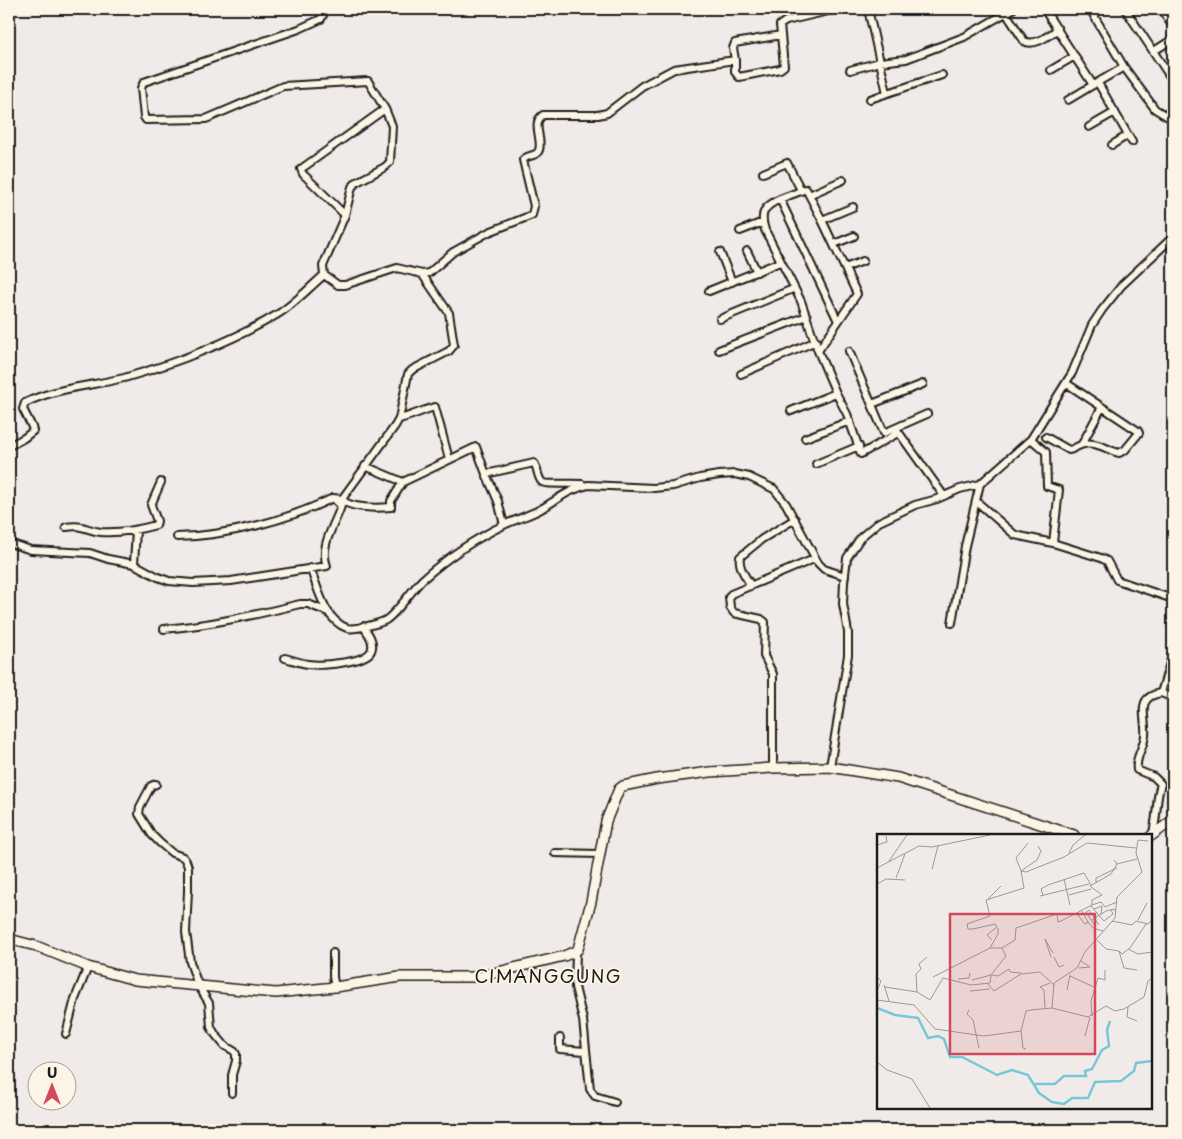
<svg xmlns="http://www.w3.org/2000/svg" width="1182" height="1139" font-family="'Playpen Sans',sans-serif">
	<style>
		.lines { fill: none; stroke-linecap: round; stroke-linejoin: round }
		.street-casing { stroke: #1c1c1c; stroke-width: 10 }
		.secondary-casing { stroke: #1c1c1c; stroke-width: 12 }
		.street { stroke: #fcf5e5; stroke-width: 6 }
		.secondary { stroke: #fcf5e5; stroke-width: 9 }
		.labels { text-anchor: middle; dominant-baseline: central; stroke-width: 4; stroke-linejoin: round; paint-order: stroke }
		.quarter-label { font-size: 18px; letter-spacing: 1px; fill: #1c1c1c; stroke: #fcf5e5 }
		.inset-river { fill: none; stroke: #78c7d5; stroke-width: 2.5 }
		.inset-road { fill: none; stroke: #9b9897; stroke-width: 1 }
		.view { fill: #d1495b; fill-opacity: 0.15; stroke: #d1495b; stroke-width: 2.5 }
		.inset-edge { fill: none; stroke: #1c1c1c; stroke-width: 2.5 }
	</style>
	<rect width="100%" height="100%" fill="#f0ebe9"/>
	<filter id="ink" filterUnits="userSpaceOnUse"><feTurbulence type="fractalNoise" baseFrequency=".02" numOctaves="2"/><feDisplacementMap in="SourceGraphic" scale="10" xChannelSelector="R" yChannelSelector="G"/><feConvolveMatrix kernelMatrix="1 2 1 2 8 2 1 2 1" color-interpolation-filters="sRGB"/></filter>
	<g filter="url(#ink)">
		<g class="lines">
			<defs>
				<path id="street" d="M 323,9 L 324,13 L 321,19 L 299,29 L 144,82 L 141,88 L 144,117 L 146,120 L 206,119 L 283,86 L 368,81 L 385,109 L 301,169 L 303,174 L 345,215
					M 868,9 L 880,62 L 906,59 L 964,37 L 1013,9
					M 1044,9 L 1093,85 L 1124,67 L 1090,9
					M 1125,9 L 1173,81
					M 1161,9 L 1173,27
					M 1006,13 L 1024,41 C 1035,47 1049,35 1058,29
					M 1154,51 L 1173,39
					M 735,60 L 735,72 L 739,77 L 780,69 L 784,66 L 781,35
					M 1124,67 L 1155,109 L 1173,120
					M 850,70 L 880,62 L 887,93
					M 1051,70 L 1075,56
					M 1098,83 L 1132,142
					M 870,99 L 942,75
					M 1068,100 L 1093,85
					M 1089,127 L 1115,112
					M 1112,145 L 1128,135
					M 763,173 L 787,163 L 801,190
					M 809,195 L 843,180
					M 780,199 L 806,189 L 822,220 L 853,207
					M 740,231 L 763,222
					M 834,244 L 854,236
					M 747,251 L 757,272
					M 720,252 L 732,282
					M 845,268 L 863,261
					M 324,275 L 323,266 L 345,215 L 352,187 L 357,182 L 385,167 L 390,162 L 392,126 L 385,109
					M 709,291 L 780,262
					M 720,319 L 793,289
					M 719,350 L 807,316
					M 818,351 L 801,301 L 765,230 C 759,212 765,206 780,199 L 838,321
					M 849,351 L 884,433 L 927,414
					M 741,374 L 816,341
					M 836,393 L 847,414 L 861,454 L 898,433
					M 872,404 L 923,384
					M 791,411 L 836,393 L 818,351 L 857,294 L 822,220
					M 399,419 C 412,416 423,410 435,407 L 449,459
					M 897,430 L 944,496
					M 1046,437 L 1069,450 C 1075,449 1078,445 1084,444 C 1095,441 1108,450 1119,453 L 1125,450 L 1139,433 L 1138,431 L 1066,383
					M 805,438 L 850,421
					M 1031,439 L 1046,452 L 1047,486 L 1059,490 L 1053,543
					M 1082,444 L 1102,407
					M 9,446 L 24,438 L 33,431 L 32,427 L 23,409 L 25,403 C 55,388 91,386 124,378 C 173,364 234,341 278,314 C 294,304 309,288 324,275 L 338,285 L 345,285 L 397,268 L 422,274
					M 816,464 L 859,446
					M 365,466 L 403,482
					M 486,474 L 498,501 L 504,525
					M 342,499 C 349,509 379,508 391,507 L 391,501 L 403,482 L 476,447 L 486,474 L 534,463 C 538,468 537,477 542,482 C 545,485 574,483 582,484
					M 976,501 L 1015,535 L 1053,543 L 1101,558 L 1107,561 L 1117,580 L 1173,599
					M 66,527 C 84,524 85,530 101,532 C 119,533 138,530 156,525 L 157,521 L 151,505 L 161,482
					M 177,537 C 227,536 288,520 333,498
					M 9,543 L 31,550 L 90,553 L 108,559 L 134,564 L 158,577 L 169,581 L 193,583 L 231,581 L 327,566 C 319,545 335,525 341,506 L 333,498 L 342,499 L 395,426 L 399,419 L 408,374 L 412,370 L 449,351 L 454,345 L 449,313 L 422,274 L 429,273 L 453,252 L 489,232 L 532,215 L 534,206 L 523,160 C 527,154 537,157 539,150 C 543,139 531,123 543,115 L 598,115 L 607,113 L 642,86 L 674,69 L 735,60 L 733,48 L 735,43 L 781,35 L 780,25 L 786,21 L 837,9
					M 134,564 L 136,530
					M 310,568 C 318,587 324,620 347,628 C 355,630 377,624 384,621 C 395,616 413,588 423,579 C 448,557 476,538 506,524 C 517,519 530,515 541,509 C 557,500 569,489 588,485 L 654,488 L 673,486 L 700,478 L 719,475 L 735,474 L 749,477 L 774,489 L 786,504 L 818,563 L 824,569 L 845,576
					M 751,586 C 746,577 738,567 740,557 L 762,539 L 795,519
					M 952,623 L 965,546 L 980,484
					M 164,629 C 211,625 255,615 300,604 L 308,604 L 328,612
					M 285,658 C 293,660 300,663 308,664 C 320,666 365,663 371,651 C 375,642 368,633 363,626
					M 1161,693 L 1173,698
					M 830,767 L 848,655 L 848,632 L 843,604 L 844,582 L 847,558 L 861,537 L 879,522 L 915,505 L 937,499 L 960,489 L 980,484 L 1031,439 L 1072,373 L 1092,325 L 1102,310 L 1122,285 L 1173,237
					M 773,768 L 773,674 L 764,656 L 765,622 L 761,619 L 734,613 L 730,607 L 729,597 L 731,594 L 814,559
					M 156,784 L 151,786 L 140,807 L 139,814 L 152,835 L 160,843 L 172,853 L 183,857 L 186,861 L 188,867 L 188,891 L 186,932 L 190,962 L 198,985 L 209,1003 L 211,1027 L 215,1034 L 225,1046 L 234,1051 L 236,1054 L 236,1061 L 232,1075 L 232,1093
					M 1152,835 C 1158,820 1155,800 1161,784 L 1154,777 L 1137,770 C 1135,756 1144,748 1145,735 C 1147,718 1134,697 1161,693 L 1173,653
					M 555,853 L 600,854
					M 576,951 L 575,987 L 583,1020 L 590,1089 L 595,1096 L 615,1102
					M 333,953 L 333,977 L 335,987
					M 66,1034 L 75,999 L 88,967
					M 560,1038 L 560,1049 L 585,1051"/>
				<path id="secondary" d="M 1151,836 L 1173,820
					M 9,939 L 36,946 L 88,967 L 135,980 L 276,993 L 335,987 L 400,977 L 477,977 L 564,956 L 576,951 L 578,949 L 591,902 L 606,821 L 619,789 L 623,786 L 657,779 L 710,772 L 773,768 L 830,767 L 898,778 L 1074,835"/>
			</defs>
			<use href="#street" class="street-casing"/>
			<use href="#secondary" class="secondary-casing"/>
			<use href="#street" class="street"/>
			<use href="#secondary" class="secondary"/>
		</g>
	</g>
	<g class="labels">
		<g class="quarter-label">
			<text x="548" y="975">CIMANGGUNG</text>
		</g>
	</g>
	<g transform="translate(877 834)">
		<rect width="275" height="275" fill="#f0ebe9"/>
		<path class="inset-river" d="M 0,174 L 18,181 L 41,184 L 51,204 L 61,202 L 67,205 L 73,223 L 85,223 L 120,241 L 135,236 L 151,241 L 162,259 L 175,268 L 187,270 L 195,264 L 211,264 L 218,248 L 244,247 L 257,237 L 259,229 L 275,227M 158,250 L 178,250 L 187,242 L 209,242 L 208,237 L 215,235 L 225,216 L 232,212 L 230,196 L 233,187"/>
		<path class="inset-road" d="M 151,9 L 139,24 L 144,37 L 160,26 L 164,17 L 161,12M 0,11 L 10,8 L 9,2M 192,19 L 196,11 L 208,1M 237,26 L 240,30 L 260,25M 12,27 L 30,1M 0,34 L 42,12 L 55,13 L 113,1M 55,35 L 61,12M 19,44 L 28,20M 187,45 L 193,71M 219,49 L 219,44 L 240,34M 0,50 L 9,45 L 28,46M 166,61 L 164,55 L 171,51 L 207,39 L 214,51M 192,61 L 214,55M 163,62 L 212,50M 110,66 L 124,52M 215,71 L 215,66 L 225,61 L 213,52 L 234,40 L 240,30M 214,72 L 227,87 L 236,80 L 234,76M 217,75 L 225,72 L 224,80M 212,76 L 209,78 L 218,92M 212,76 L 222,91M 200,80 L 208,90 L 211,88 L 205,77M 215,86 L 229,77 L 237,75 L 239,78M 261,86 L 270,69M 235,87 L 255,91 L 259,87 L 271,90 L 275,86M 211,88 L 216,94 L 226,97M 115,106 L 110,101 L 120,93 L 118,90 L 96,95 L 91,95 L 90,90 L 113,82 L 109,66 L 147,54 L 144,37 L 149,38 L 187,23 L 210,9 L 259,14M 220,106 L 229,115 L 242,117 L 247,134 L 260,136M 113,114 L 121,100 L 121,94M 251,115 L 261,120 L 275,118M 242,117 L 245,120 L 253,114 L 269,90M 174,123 L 168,105 L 176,119M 177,123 L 182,133 L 187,131M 0,126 L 0,143 L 4,147 L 0,157M 202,134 L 213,133 L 204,127M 115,141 L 121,142 L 132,135 L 133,138 L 144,139M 193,142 L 219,154M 56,143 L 113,114 L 125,114M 81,145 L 92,144 L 93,139M 95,146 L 114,141M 111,150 L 117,157 L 144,140 L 163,138 L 177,151M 7,151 L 12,167M 8,153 L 40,158 L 53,166 L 66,144 L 94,151 L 113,149 L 114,141 L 129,122 L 125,114 L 138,106 L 139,94 L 180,80 L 181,88 L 184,87 L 215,71 L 224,68 L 228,73 L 240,68M 190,156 L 193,141M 93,157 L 113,155M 40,158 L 39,140 L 44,135 L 42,130 L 50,123M 0,166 L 37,171 L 58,195 L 107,202 L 144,197 L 149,177 L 154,176 L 175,174 L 211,183 L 229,172 L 238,177 L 247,175 L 267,163 L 271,147 L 275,144M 251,173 L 250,183 L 260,187M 168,174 L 167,156 L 163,153 L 173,149M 175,174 L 177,149 L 200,134 L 208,118 L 238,84 L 240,63 L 265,38 L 259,19 L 261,6 L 271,7M 92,176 L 90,180 L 96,186 L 102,214M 215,182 L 214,167 L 221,144 L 228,146 L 228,136M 144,197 L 146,214 L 149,215M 208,202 L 213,183M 0,228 L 10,236 L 35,245 L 53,274"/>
		<path class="view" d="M 73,80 L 218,80 L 218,220 L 73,220 Z"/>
		<rect width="275" height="275" class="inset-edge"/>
	</g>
	<rect width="1182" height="1139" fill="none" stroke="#fcf5e5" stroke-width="30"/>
	<rect x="15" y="15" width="1152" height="1109" fill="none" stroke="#1c1c1c" stroke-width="2" filter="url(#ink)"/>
	<g transform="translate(52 1086)"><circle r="24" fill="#fcf5e5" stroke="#a29e95"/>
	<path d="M0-4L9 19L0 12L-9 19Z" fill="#d1495b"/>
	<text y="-8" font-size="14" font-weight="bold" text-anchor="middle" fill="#1c1c1c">U</text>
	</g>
</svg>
